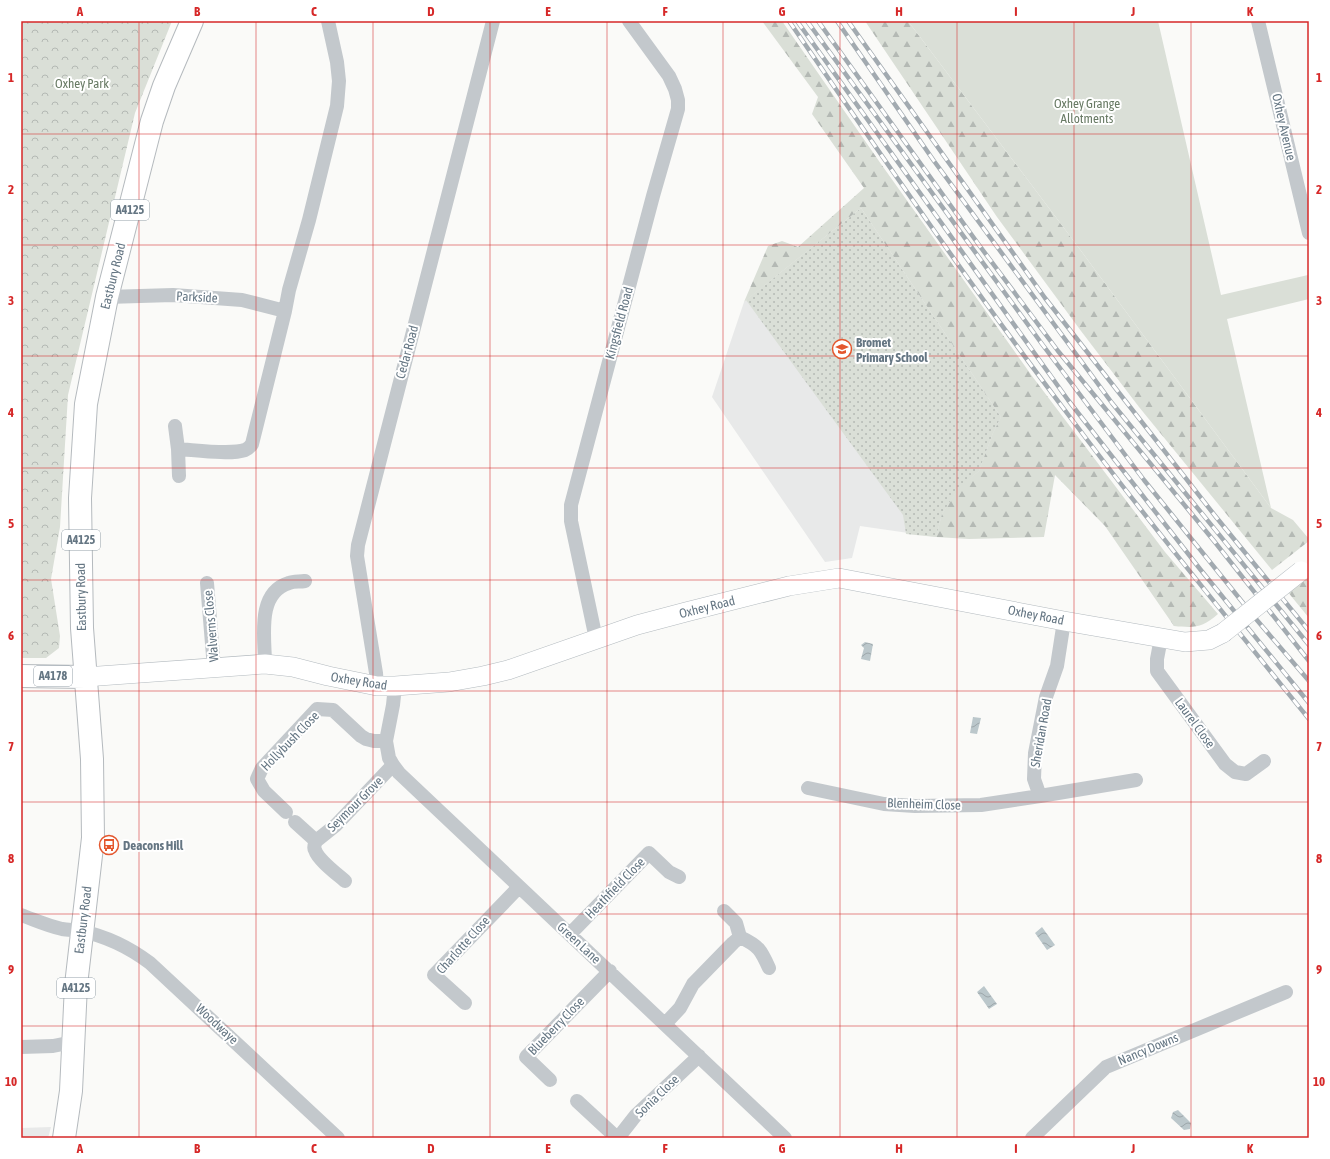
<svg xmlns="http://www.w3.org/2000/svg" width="1330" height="1159" font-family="'Asap Condensed',sans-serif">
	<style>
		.built { fill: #e8e9e9 }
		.grass { fill: url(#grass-dots) }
		.forest { fill: url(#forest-firs) }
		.park { fill: url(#park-crowns) }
		.garden { fill: #dadfd7 }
		.water { fill: url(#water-waves) }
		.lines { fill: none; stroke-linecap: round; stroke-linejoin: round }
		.secondary-casing { stroke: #b3babf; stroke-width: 20 }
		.primary-casing { stroke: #b5babe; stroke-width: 24 }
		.street { stroke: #c3c8cc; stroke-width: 14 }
		.secondary { stroke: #fff; stroke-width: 19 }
		.primary { stroke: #fff; stroke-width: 22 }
		.rail-casing { stroke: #a2aab0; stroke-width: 4.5 }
		.rail { stroke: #fff; stroke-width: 3; stroke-dasharray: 9; stroke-linecap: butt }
		.secondary-bridge-casing { stroke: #b3babf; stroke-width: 20; stroke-linecap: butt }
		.secondary-bridge { stroke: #fff; stroke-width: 19 }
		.grid { fill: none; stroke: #d62828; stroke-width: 1; stroke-opacity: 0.55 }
		.labels { text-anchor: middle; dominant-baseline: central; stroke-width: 4; stroke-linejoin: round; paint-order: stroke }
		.shield { fill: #fff; stroke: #939fa8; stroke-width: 1 }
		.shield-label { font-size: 12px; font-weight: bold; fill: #657683 }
		.park-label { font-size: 13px; fill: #687a64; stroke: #fff }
		.street-label { font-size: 13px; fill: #657683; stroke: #fff }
		.poi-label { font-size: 13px; font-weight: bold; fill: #657683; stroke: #fff; text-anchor: start }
		.neatline { fill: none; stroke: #d62828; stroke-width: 1.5 }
		.grid-label { font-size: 13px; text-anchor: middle; font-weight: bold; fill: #d62828 }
	</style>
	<defs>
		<pattern id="grass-dots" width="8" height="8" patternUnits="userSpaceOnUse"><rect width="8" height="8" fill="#dadfd7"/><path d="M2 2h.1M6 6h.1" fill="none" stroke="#b4b9b4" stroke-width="1.8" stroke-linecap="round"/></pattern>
		<pattern id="forest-firs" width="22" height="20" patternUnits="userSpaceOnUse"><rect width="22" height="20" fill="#dadfd7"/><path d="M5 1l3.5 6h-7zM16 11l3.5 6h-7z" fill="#b4b9b4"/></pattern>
		<pattern id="park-crowns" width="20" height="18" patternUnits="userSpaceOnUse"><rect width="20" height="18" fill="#dadfd7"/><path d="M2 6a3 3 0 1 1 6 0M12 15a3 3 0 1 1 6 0" fill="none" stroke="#b4b9b4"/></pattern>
		<pattern id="water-waves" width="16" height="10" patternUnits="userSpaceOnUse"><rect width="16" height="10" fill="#bbc7cb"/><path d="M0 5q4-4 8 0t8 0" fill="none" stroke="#9ca6aa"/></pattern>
	</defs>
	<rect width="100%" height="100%" fill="#fafaf8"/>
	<path class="built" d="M 861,208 L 1029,458 L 936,537 L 860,526 L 852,558 L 825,562 L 712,397 L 744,302 Z
		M 51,1127 L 48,1138 L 21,1138 L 21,1128 Z"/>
	<path class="grass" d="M 861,208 L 1001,417 L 993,433 L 979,471 L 960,487 L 942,514 L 936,537 L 906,534 L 903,515 L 746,300 Z"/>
	<path class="forest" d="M 762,21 L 782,21 L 881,164 L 1032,376 L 1165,552 L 1218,614 C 1202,628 1195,628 1174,626 L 1105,526 L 1055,475 L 1044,537 L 969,539 L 936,537 L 942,514 L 960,486 L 979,471 L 993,433 L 1001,417 L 861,208 L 744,302 L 768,246 L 782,241 L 798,247 L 864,188 L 812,114 L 818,97 Z
		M 865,21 L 908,21 L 1073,240 L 1271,508 L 1293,520 L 1309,539 L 1309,541 L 1272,570 L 1139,407 L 1081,331 L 997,217 Z
		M 1309,574 L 1309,618 L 1287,591 Z"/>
	<path class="park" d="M 21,21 L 172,21 L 135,113 L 68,395 L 60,527 L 51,579 L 60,636 L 59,648 L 46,658 L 21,658 Z"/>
	<path class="garden" d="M 908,21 L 1158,21 L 1221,295 L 1308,275 L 1309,299 L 1227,319 L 1271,508 L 1073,240 Z"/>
	<path class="water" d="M 865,642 L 873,644 L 870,661 L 861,659 L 864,648 L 861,645 Z
		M 973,717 L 981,718 L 977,734 L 970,733 Z
		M 1042,927 L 1055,945 L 1047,950 L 1035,933 Z
		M 984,986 L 997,1004 L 989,1009 L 977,992 Z
		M 1178,1110 L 1191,1123 L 1190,1129 L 1184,1130 L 1171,1118 L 1173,1112 Z"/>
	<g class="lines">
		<defs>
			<path id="secondary" d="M 85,677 L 265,664 L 293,667 L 328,676 L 377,686 L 395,686 L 449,682 L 483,676 L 508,670 L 637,625 L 686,612 L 789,586 L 839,578 L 1064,621 L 1185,642 L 1209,640 L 1223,633"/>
			<path id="primary" d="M 21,676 L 85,677
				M 64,1138 L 71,1091 L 76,985 L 93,838 L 92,759 L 82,628 L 80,498 L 86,404 L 107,297 L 152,121 L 164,86 L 192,21"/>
		</defs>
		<use href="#secondary" class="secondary-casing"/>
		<use href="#primary" class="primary-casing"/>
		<path class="street" d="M 1258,21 L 1309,233
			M 107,297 L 173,295 L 242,300 L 285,311 L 252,444 C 250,447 248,449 245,450 C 230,455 195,450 178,449
			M 285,311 L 289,290 L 309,220 L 337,106 L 339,81 L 337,62 L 328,21
			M 175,426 L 178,449 L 179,476
			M 207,583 L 214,668
			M 1064,621 L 1057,666 L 1046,697 L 1035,753 L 1034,779 L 1040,796 L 1136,780
			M 1161,638 L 1157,659 L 1157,671 L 1225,764 L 1235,772 L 1246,774 L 1264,761
			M 596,639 L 571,521 L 571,505 L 653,196 L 678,109 L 678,100 L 675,89 L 669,76 L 629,21
			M 265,664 C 265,638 256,593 289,583 C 294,581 299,582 305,581
			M 377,686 L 376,673 L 357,556 L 358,545 L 493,21
			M 395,686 L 393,705 L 386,741 L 389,758 L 393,765 L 399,773 L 785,1138
			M 808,788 L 884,804 L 915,806 L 981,805 L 1040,796
			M 286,812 L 264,791 L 257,779 L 262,768 L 317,709 L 333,710 L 361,736 L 366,739 L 374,741 L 386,741
			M 295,822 L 316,841 C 315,844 313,847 315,850 C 318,860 337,874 345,881
			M 316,841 L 336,825 L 393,765
			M 724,911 L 736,923 L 740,937 C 759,946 761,950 769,968
			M 21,915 C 35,920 48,926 62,929 C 68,930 75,930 81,931 C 105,936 130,948 150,963 L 338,1138
			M 570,934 L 649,853 L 669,872 L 679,877
			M 465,1003 L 434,975 L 519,887
			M 665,1024 L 680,1008 L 693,984 L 733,943 L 740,937
			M 21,1047 L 53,1046 L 73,1042
			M 550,1080 L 526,1057 L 610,971
			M 577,1101 L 617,1138
			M 618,1138 L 636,1115 L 699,1056
			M 1032,1138 L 1106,1067 L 1286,992"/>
		<use href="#secondary" class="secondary"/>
		<use href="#primary" class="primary"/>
		<defs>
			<path id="rail" d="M 789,21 C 881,155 972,288 1070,417 C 1147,520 1228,619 1309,719
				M 797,21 L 1068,400 L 1200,569 L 1309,703
				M 807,21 L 1042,344 L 1144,480 L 1256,619 L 1309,681
				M 818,21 L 979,245 L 1058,351 L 1214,541 L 1309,661
				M 837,21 L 934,161 L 1112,403 L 1309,645
				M 848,21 L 1045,298 L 1216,517 L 1309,631"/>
		</defs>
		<use href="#rail" class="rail-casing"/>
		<use href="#rail" class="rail"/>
		<defs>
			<path id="secondary-bridge" d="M 1223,633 L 1301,571"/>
		</defs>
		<use href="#secondary-bridge" class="secondary-bridge-casing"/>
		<use href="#secondary-bridge" class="secondary-bridge"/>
	</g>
	<path class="grid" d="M 139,21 L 139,1138M 256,21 L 256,1138M 373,21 L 373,1138M 490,21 L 490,1138M 607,21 L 607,1138M 723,21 L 723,1138M 840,21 L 840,1138M 957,21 L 957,1138M 1074,21 L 1074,1138M 1191,21 L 1191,1138M 21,134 L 1309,134M 21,245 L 1309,245M 21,356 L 1309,356M 21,468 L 1309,468M 21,580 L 1309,580M 21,691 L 1309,691M 21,802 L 1309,802M 21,914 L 1309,914M 21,1026 L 1309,1026"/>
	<defs>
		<symbol id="school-ring" viewBox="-11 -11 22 22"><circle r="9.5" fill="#fff" stroke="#e4572e" stroke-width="1.5"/><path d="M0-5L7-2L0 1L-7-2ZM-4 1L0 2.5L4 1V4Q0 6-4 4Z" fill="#e4572e"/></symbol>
		<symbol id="bus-ring" viewBox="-11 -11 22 22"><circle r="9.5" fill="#fff" stroke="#e4572e" stroke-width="1.5"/><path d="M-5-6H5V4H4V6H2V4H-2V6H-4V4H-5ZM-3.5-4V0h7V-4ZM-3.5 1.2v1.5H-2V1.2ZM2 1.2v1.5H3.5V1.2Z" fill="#e4572e"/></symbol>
	</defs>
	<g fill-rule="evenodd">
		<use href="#school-ring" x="831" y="338" width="22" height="22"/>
		<use href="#bus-ring" x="98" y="834" width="22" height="22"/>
	</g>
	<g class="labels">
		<g class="shield">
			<rect x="111" y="200" width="38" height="20" rx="3"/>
			<rect x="62" y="530" width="38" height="20" rx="3"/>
			<rect x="34" y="666" width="38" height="20" rx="3"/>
			<rect x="57" y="978" width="38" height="20" rx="3"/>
		</g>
		<g class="shield-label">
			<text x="130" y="210">A4125</text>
			<text x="81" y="540">A4125</text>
			<text x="53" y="676">A4178</text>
			<text x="76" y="988">A4125</text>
		</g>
		<g class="park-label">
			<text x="82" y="83">Oxhey Park</text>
			<text x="1087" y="103">Oxhey Grange<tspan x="1087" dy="15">Allotments</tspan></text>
		</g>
		<g class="street-label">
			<text transform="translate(1284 127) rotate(77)">Oxhey Avenue</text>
			<text transform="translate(113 276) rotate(-76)">Eastbury Road</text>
			<text transform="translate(197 297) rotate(3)">Parkside</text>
			<text transform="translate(619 323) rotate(-75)">Kingsfield Road</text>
			<text transform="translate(407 352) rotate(-75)">Cedar Road</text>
			<text transform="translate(81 597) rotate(-91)">Eastbury Road</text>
			<text transform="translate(707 607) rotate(-14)">Oxhey Road</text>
			<text transform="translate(1036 615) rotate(11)">Oxhey Road</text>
			<text transform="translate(211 626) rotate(-95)">Walverns Close</text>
			<text transform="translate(359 681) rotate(9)">Oxhey Road</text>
			<text transform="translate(1195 723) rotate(54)">Laurel Close</text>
			<text transform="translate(1041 733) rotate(-80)">Sheridan Road</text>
			<text transform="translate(290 741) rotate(-46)">Hollybush Close</text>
			<text transform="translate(355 804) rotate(-45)">Seymour Grove</text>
			<text transform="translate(924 804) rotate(2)">Blenheim Close</text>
			<text transform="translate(615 888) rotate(-46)">Heathfield Close</text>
			<text transform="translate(83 920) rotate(-83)">Eastbury Road</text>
			<text transform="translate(579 943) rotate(43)">Green Lane</text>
			<text transform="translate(463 945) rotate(-48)">Charlotte Close</text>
			<text transform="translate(217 1024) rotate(43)">Woodwaye</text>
			<text transform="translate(556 1026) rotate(-46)">Blueberry Close</text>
			<text transform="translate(1148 1049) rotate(-23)">Nancy Downs</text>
			<text transform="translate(657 1096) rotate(-44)">Sonia Close</text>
		</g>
		<g class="poi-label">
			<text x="856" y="342">Bromet<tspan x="856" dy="15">Primary School</tspan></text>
			<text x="123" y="845">Deacons Hill</text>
		</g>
	</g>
	<rect width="1330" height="1159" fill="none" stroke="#ffffff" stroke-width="44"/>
	<rect x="22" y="22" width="1286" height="1115" class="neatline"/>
	<g class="grid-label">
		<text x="80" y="16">A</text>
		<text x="197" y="16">B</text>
		<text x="314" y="16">C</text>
		<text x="431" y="16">D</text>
		<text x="548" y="16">E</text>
		<text x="665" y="16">F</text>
		<text x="782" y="16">G</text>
		<text x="899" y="16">H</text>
		<text x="1016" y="16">I</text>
		<text x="1133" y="16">J</text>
		<text x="1250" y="16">K</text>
		<text x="11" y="82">1</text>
		<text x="1319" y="82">1</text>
		<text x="11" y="194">2</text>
		<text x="1319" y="194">2</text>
		<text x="11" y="305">3</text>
		<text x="1319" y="305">3</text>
		<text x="11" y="417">4</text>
		<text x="1319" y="417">4</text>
		<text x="11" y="528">5</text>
		<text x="1319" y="528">5</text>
		<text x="11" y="640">6</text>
		<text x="1319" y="640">6</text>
		<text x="11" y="751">7</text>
		<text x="1319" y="751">7</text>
		<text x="11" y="863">8</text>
		<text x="1319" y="863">8</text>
		<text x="11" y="974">9</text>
		<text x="1319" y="974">9</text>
		<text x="11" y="1086">10</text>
		<text x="1319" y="1086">10</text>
		<text x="80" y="1153">A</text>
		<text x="197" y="1153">B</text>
		<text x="314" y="1153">C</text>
		<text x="431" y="1153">D</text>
		<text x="548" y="1153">E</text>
		<text x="665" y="1153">F</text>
		<text x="782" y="1153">G</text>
		<text x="899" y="1153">H</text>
		<text x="1016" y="1153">I</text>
		<text x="1133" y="1153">J</text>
		<text x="1250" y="1153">K</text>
	</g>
</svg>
